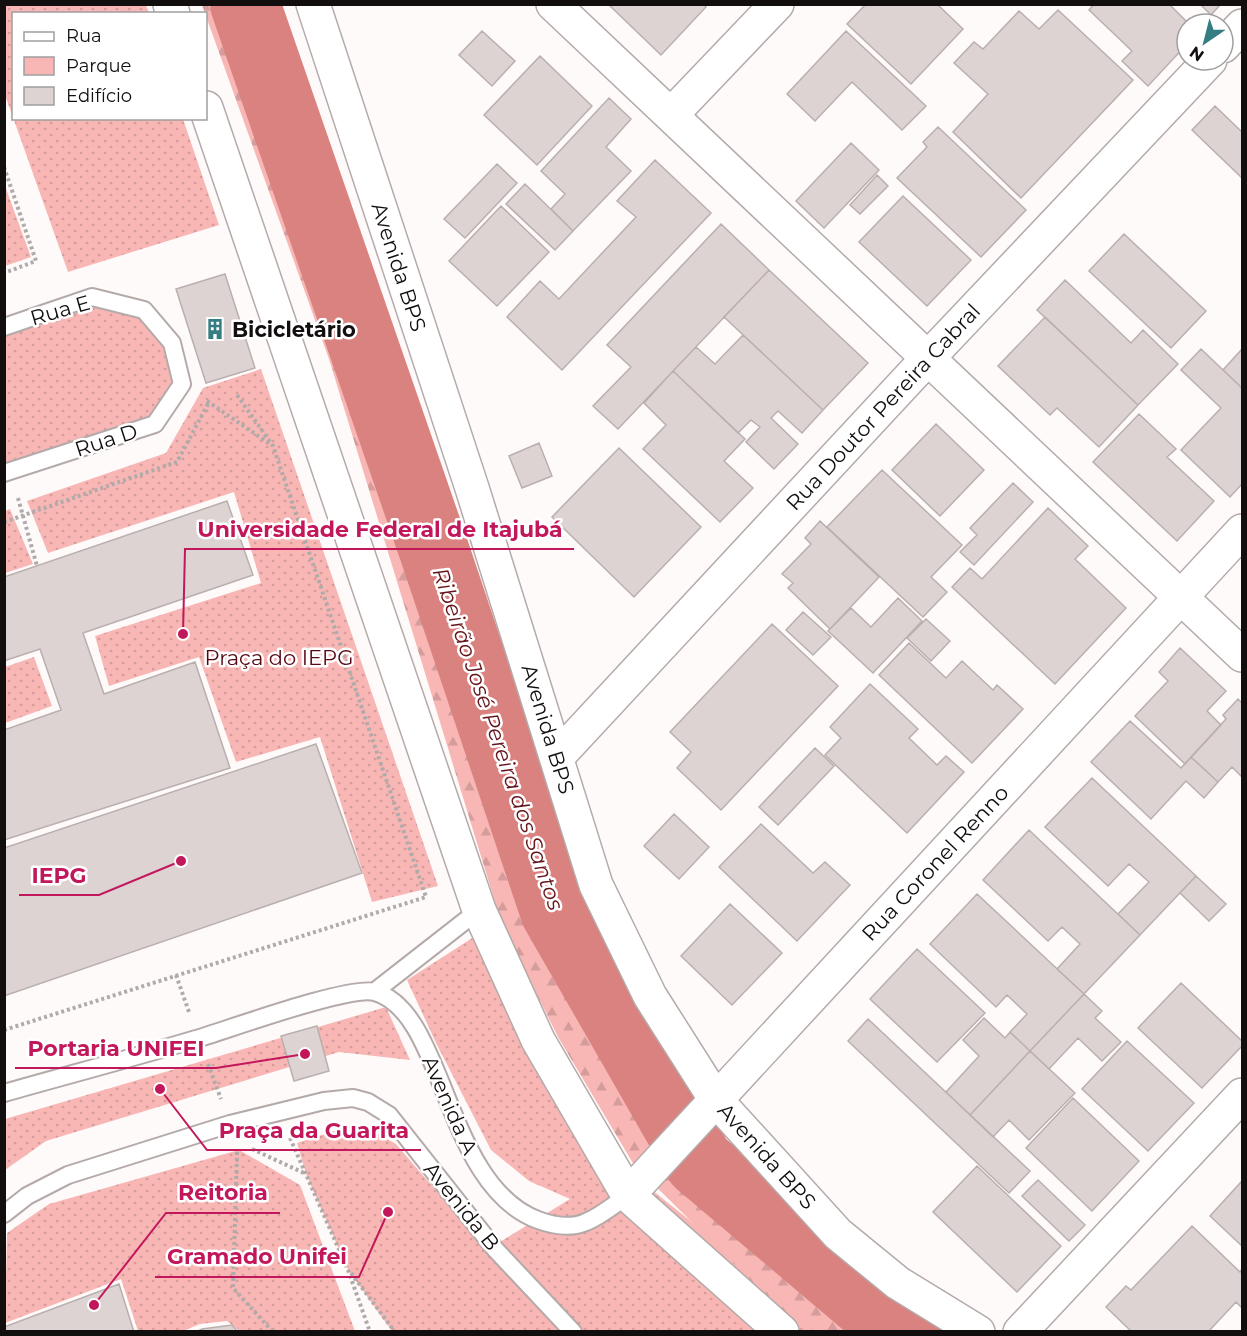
<svg xmlns="http://www.w3.org/2000/svg" width="1247" height="1336" font-family="Montserrat,sans-serif">
	<style>
		.green { fill: url(#green-dots) }
		.forest { fill: url(#forest-firs) }
		.lines { fill: none; stroke-linecap: round; stroke-linejoin: round }
		.river { stroke: #da8280; stroke-width: 70 }
		.building { fill: #ded3d3; stroke: #b9afae; stroke-width: 1.5 }
		.service-casing { stroke: #b5aaaa; stroke-width: 20 }
		.minor-casing { stroke: #b5aaaa; stroke-width: 36 }
		.secondary-casing { stroke: #b5aaaa; stroke-width: 36 }
		.path { stroke: #afabab; stroke-width: 4; stroke-dasharray: 3 3; stroke-linecap: butt }
		.service { stroke: #fff; stroke-width: 16 }
		.minor { stroke: #fff; stroke-width: 33 }
		.secondary { stroke: #fff; stroke-width: 33 }
		.labels { text-anchor: middle; dominant-baseline: central; stroke-width: 5; stroke-linejoin: round; paint-order: stroke }
		.street-label { font-size: 21px; fill: #120e0e; stroke: #fff }
		.poi-label { font-size: 21px; font-weight: bold; fill: #120e0e; stroke: #fff; text-anchor: start }
		.park-label { font-size: 21px; fill: #570711; stroke: #fff }
		.water-label { font-size: 22px; font-style: italic; fill: #63151a; stroke: #fff }
		.leader { fill: none; stroke: #c2185b; stroke-width: 2 }
		.callout-dot { fill: #c2185b; stroke: #fff; stroke-width: 2 }
		.callout-label { font-size: 22px; text-anchor: middle; font-weight: bold; fill: #c2185b; stroke: #fff; stroke-width: 5; stroke-linejoin: round; paint-order: stroke }
	</style>
	<defs>
		<pattern id="green-dots" width="8" height="8" patternUnits="userSpaceOnUse" patternTransform="scale(1.5)"><rect width="8" height="8" fill="#f8b7b4"/><path d="M2 2h.1M6 6h.1" fill="none" stroke="#d49c9a" stroke-width="1.8" stroke-linecap="round"/></pattern>
		<pattern id="forest-firs" width="22" height="20" patternUnits="userSpaceOnUse" patternTransform="scale(1.5)"><rect width="22" height="20" fill="#f8b7b4"/><path d="M5 1l3.5 6h-7zM16 11l3.5 6h-7z" fill="#d49c9a"/></pattern>
	</defs>
	<rect width="100%" height="100%" fill="#fffafa"/>
	<path class="green" d="M 5,4 L 146,5 L 149,13 L 14,14 L 14,118 L 183,119 L 219,225 L 68,272 L 5,95 Z
		M 4,183 L 31,257 L 5,266 L 4,266 Z
		M 92,297 L 144,310 L 172,343 L 182,384 L 155,424 L 5,473 L 4,327 Z
		M 261,369 L 438,886 L 372,902 L 320,737 L 236,762 L 199,657 L 109,686 L 95,636 L 261,583 L 234,492 L 48,553 L 27,501 L 166,453 L 203,388 Z
		M 10,509 L 33,564 L 5,573 L 5,511 Z
		M 34,657 L 52,706 L 5,723 L 5,667 Z
		M 494,924 L 627,1170 L 828,1331 L 392,1331 L 348,1270 L 306,1174 L 297,1143 L 349,1126 L 373,1131 L 396,1144 L 487,1250 L 570,1199 L 529,1181 L 491,1150 L 437,1045 L 407,980 Z
		M 386,1007 L 410,1060 L 339,1052 L 46,1141 L 5,1170 L 5,1119 Z
		M 239,1150 L 300,1185 L 355,1331 L 240,1331 L 227,1321 L 200,1324 L 183,1331 L 138,1331 L 121,1279 L 5,1323 L 7,1233 L 49,1204 Z"/>
	<path class="forest" d="M 202,5 L 275,5 L 448,492 L 577,896 L 715,1144 L 892,1298 L 949,1331 L 815,1331 L 779,1308 L 634,1165 L 558,1037 L 502,925 L 329,359 Z"/>
	<g class="lines">
		<path class="river" d="M 245,4 L 436,556 L 555,911 L 699,1162 L 887,1321 L 909,1332"/>
	</g>
	<path class="building" d="M 608,4 L 704,4 L 706,7 L 661,55 Z
		M 866,4 L 937,4 L 963,29 L 911,84 L 847,24 Z
		M 1094,4 L 1169,4 L 1189,24 L 1187,24 L 1187,44 L 1148,86 L 1122,61 L 1132,51 L 1089,10 Z
		M 1200,4 L 1221,4 L 1211,15 Z
		M 1058,10 L 1133,80 L 1021,198 L 953,132 L 988,94 L 954,63 L 974,42 L 983,49 L 1019,11 L 1039,29 Z
		M 482,31 L 515,61 L 492,86 L 459,55 Z
		M 846,31 L 926,106 L 902,130 L 852,82 L 815,121 L 787,94 Z
		M 540,56 L 592,106 L 537,165 L 484,115 Z
		M 609,98 L 631,119 L 606,147 L 631,171 L 573,231 L 551,209 L 565,194 L 541,171 Z
		M 1215,106 L 1242,132 L 1242,178 L 1192,130 Z
		M 938,127 L 1026,210 L 981,257 L 897,178 L 927,147 L 923,142 Z
		M 851,143 L 879,170 L 824,228 L 796,201 Z
		M 655,160 L 711,213 L 562,370 L 507,317 L 540,281 L 559,299 L 636,217 L 617,201 Z
		M 497,164 L 517,183 L 465,238 L 444,219 Z
		M 877,175 L 888,186 L 860,214 L 850,205 Z
		M 525,184 L 573,231 L 555,250 L 506,204 Z
		M 903,196 L 971,260 L 927,306 L 859,242 Z
		M 501,206 L 549,252 L 497,306 L 449,261 Z
		M 721,224 L 769,270 L 618,429 L 593,406 L 631,367 L 607,345 Z
		M 1124,234 L 1206,311 L 1171,348 L 1089,271 Z
		M 769,270 L 868,363 L 823,410 L 724,317 Z
		M 225,274 L 255,368 L 206,383 L 176,289 Z
		M 1065,280 L 1131,343 L 1143,330 L 1178,364 L 1138,405 L 1037,310 Z
		M 1045,317 L 1138,405 L 1099,447 L 1057,408 L 1050,415 L 998,366 Z
		M 743,335 L 823,410 L 802,433 L 778,411 L 771,418 L 798,444 L 774,469 L 746,442 L 760,427 L 751,420 L 738,433 L 673,371 L 696,347 L 715,364 Z
		M 1201,349 L 1242,388 L 1242,484 L 1230,497 L 1181,450 L 1221,408 L 1181,370 Z
		M 1242,349 L 1242,388 L 1223,370 Z
		M 673,371 L 745,439 L 724,461 L 753,488 L 720,522 L 643,449 L 666,425 L 644,403 Z
		M 1139,414 L 1176,449 L 1167,457 L 1214,501 L 1177,541 L 1093,462 Z
		M 936,424 L 984,470 L 940,516 L 892,470 Z
		M 539,443 L 552,476 L 522,488 L 509,456 Z
		M 619,448 L 701,527 L 634,597 L 552,517 Z
		M 882,470 L 962,545 L 931,577 L 947,592 L 923,617 L 827,527 Z
		M 1013,483 L 1033,502 L 974,565 L 960,552 L 977,535 L 970,528 Z
		M 227,501 L 253,575 L 83,633 L 104,694 L 195,662 L 230,768 L 4,840 L 4,730 L 61,710 L 40,649 L 4,661 L 4,577 Z
		M 1048,508 L 1088,546 L 1075,559 L 1126,608 L 1055,684 L 952,587 L 970,568 L 982,579 Z
		M 820,521 L 879,577 L 830,629 L 788,588 L 793,583 L 782,574 L 811,544 L 805,538 Z
		M 898,598 L 922,621 L 873,673 L 828,631 L 851,608 L 871,627 Z
		M 803,612 L 831,637 L 813,655 L 786,630 Z
		M 926,619 L 950,641 L 931,661 L 907,638 Z
		M 772,624 L 838,686 L 721,810 L 677,768 L 691,752 L 670,732 Z
		M 909,643 L 946,678 L 962,661 L 993,690 L 997,685 L 1023,709 L 972,763 L 879,675 Z
		M 1180,648 L 1226,691 L 1207,711 L 1221,725 L 1185,764 L 1135,716 L 1168,681 L 1159,672 Z
		M 870,684 L 918,729 L 909,738 L 937,765 L 946,756 L 964,772 L 907,833 L 825,755 L 841,738 L 830,727 Z
		M 1238,699 L 1242,703 L 1242,777 L 1232,767 L 1218,782 L 1191,757 L 1226,719 L 1223,715 Z
		M 1130,721 L 1181,768 L 1191,757 L 1218,782 L 1204,798 L 1186,781 L 1151,819 L 1091,762 Z
		M 316,744 L 362,873 L 4,996 L 4,848 Z
		M 815,748 L 834,766 L 778,825 L 759,807 Z
		M 1092,778 L 1196,876 L 1140,935 L 1118,914 L 1149,882 L 1129,864 L 1108,886 L 1045,827 Z
		M 674,814 L 709,847 L 679,879 L 644,846 Z
		M 761,824 L 813,873 L 825,862 L 850,885 L 797,941 L 719,867 Z
		M 1029,830 L 1140,935 L 1084,994 L 1057,969 L 1080,944 L 1062,927 L 1048,941 L 983,880 Z
		M 1196,876 L 1226,904 L 1209,921 L 1180,893 Z
		M 977,894 L 1084,994 L 1030,1051 L 1010,1032 L 1027,1014 L 1007,995 L 996,1007 L 930,944 Z
		M 730,904 L 782,953 L 732,1005 L 681,956 Z
		M 917,949 L 985,1013 L 937,1062 L 870,999 Z
		M 1181,983 L 1242,1041 L 1242,1046 L 1202,1088 L 1138,1028 Z
		M 1084,994 L 1102,1011 L 1095,1018 L 1121,1042 L 1102,1061 L 1078,1038 L 1049,1069 L 1030,1051 Z
		M 984,1018 L 1005,1038 L 1010,1032 L 1030,1051 L 970,1115 L 946,1092 L 979,1056 L 963,1040 Z
		M 868,1019 L 1030,1171 L 1009,1193 L 848,1041 Z
		M 317,1026 L 329,1071 L 294,1081 L 281,1036 Z
		M 1127,1041 L 1194,1103 L 1148,1151 L 1082,1089 Z
		M 1030,1051 L 1075,1093 L 1029,1140 L 1009,1120 L 993,1137 L 970,1115 Z
		M 1073,1098 L 1139,1161 L 1092,1211 L 1026,1148 Z
		M 977,1166 L 1061,1246 L 1017,1292 L 933,1212 Z
		M 1038,1180 L 1085,1225 L 1069,1241 L 1022,1196 Z
		M 1242,1181 L 1242,1246 L 1210,1216 Z
		M 1192,1226 L 1240,1272 L 1242,1269 L 1242,1308 L 1236,1302 L 1208,1332 L 1132,1332 L 1106,1307 L 1126,1286 L 1131,1290 Z
		M 119,1284 L 134,1332 L 4,1332 L 4,1327 Z
		M 232,1325 L 238,1332 L 196,1332 L 202,1329 Z"/>
	<g class="lines">
		<defs>
			<path id="service" d="M 4,327 L 92,297 L 144,310 L 172,343 L 182,384 L 155,424 L 4,473
				M 374,992 L 479,910
				M 4,1093 C 68,1075 132,1058 196,1039 C 227,1030 350,985 375,992 C 446,1012 444,1185 538,1220 C 554,1226 570,1229 586,1222 C 601,1216 615,1204 628,1195
				M 4,1214 L 27,1196 L 68,1175 L 230,1124 L 324,1101 L 353,1098 L 368,1102 L 389,1115 L 495,1249 L 573,1332"/>
			<path id="minor" d="M 553,4 L 1242,655
				M 1223,46 L 1242,26
				M 671,115 L 777,4
				M 558,756 L 928,358 L 1210,60
				M 628,1195 L 1242,531
				M 1020,1332 L 1242,1095"/>
			<path id="secondary" d="M 170,4 L 173,14
				M 313,4 L 472,488 L 596,885 L 650,996 L 716,1100 L 838,1234 L 898,1283 L 978,1332
				M 206,108 L 479,910 L 538,1040 L 628,1195 L 782,1332"/>
		</defs>
		<use href="#service" class="service-casing"/>
		<use href="#minor" class="minor-casing"/>
		<use href="#secondary" class="secondary-casing"/>
		<path class="path" d="M 4,167 L 36,261 L 4,273
			M 207,401 L 270,444
			M 18,498 L 37,566
			M 4,522 L 177,462 L 209,402
			M 176,975 L 189,1012
			M 4,1030 L 426,897 L 273,446 L 237,395
			M 208,1064 L 221,1099
			M 290,1138 L 348,1270 L 370,1332
			M 252,1149 L 306,1174
			M 237,1152 L 233,1288 L 273,1332
			M 351,1273 L 395,1332"/>
		<use href="#service" class="service"/>
		<use href="#minor" class="minor"/>
		<use href="#secondary" class="secondary"/>
	</g>
	<defs>
		<symbol id="building-bare" viewBox="-9 -9 18 18"><path d="M-4-6H4V6H1V3H-1V6H-4ZM-2.5-4.3h1.7v1.8h-1.7ZM.8-4.3h1.7v1.8H.8ZM-2.5-1h1.7V.8h-1.7ZM.8-1h1.7V.8H.8Z" fill="#347d82" stroke="#fff" stroke-width="2.5" paint-order="stroke"/></symbol>
	</defs>
	<g fill-rule="evenodd">
		<use href="#building-bare" x="200" y="314" width="30" height="30"/>
	</g>
	<g class="labels">
		<g class="street-label">
			<text transform="translate(399 267) rotate(72)">Avenida BPS</text>
			<text transform="translate(60 310) rotate(-16)">Rua E</text>
			<text transform="translate(883 407) rotate(-47)">Rua Doutor Pereira Cabral</text>
			<text transform="translate(106 440) rotate(-18)">Rua D</text>
			<text transform="translate(548 729) rotate(73)">Avenida BPS</text>
			<text transform="translate(935 863) rotate(-47)">Rua Coronel Renno</text>
			<text transform="translate(450 1105) rotate(66)">Avenida A</text>
			<text transform="translate(767 1156) rotate(48)">Avenida BPS</text>
			<text transform="translate(462 1206) rotate(51)">Avenida B</text>
		</g>
		<g class="poi-label">
			<text x="232" y="329">Bicicletário</text>
		</g>
		<g class="park-label">
			<text x="279" y="657">Praça do IEPG</text>
		</g>
		<g class="water-label">
			<text transform="translate(498 739) rotate(71)">Ribeirão José Pereira dos Santos</text>
		</g>
	</g>
	<path class="leader" d="M183 634L185 549H574M181 861L99 895H19M305 1054L216 1068H15M160 1089L207 1150H421M94 1305L166 1213H280M388 1212L359 1277H155"/>
	<g class="callout-dot">
		<circle cx="183" cy="634" r="6"/>
		<circle cx="181" cy="861" r="6"/>
		<circle cx="305" cy="1054" r="6"/>
		<circle cx="160" cy="1089" r="6"/>
		<circle cx="94" cy="1305" r="6"/>
		<circle cx="388" cy="1212" r="6"/>
	</g>
	<g class="callout-label">
		<text x="380" y="537">Universidade Federal de Itajubá</text>
		<text x="59" y="883">IEPG</text>
		<text x="116" y="1056">Portaria UNIFEI</text>
		<text x="314" y="1138">Praça da Guarita</text>
		<text x="223" y="1200">Reitoria</text>
		<text x="257" y="1264">Gramado Unifei</text>
	</g>
	<rect width="1247" height="1336" fill="none" stroke="#120e0e" stroke-width="12"/>
	<rect x="12" y="12" width="195" height="108" fill="#ffffff" stroke="#a09f9f" stroke-width="1.5"/>
	<rect x="24" y="32" width="30" height="9" fill="#ffffff" stroke="#a09f9f" stroke-width="1.5"/>
	<text x="66" y="42" font-size="18" fill="#120e0e">Rua</text>
	<rect x="24" y="57" width="30" height="18" fill="#f8b7b4" stroke="#a09f9f" stroke-width="1.5"/>
	<text x="66" y="72" font-size="18" fill="#120e0e">Parque</text>
	<rect x="24" y="87" width="30" height="18" fill="#ded3d3" stroke="#a09f9f" stroke-width="1.5"/>
	<text x="66" y="102" font-size="18" fill="#120e0e">Edifício</text>
	<g transform="translate(1205 42) rotate(215)"><circle r="28" fill="#ffffff" stroke="#a09f9f" stroke-width="1.5"/>
	<path d="M0-4.5L10 22L0 15L-10 22Z" fill="#347d82"/>
	<text y="-9" font-size="16" font-weight="bold" text-anchor="middle" fill="#120e0e">N</text>
	</g>
</svg>
